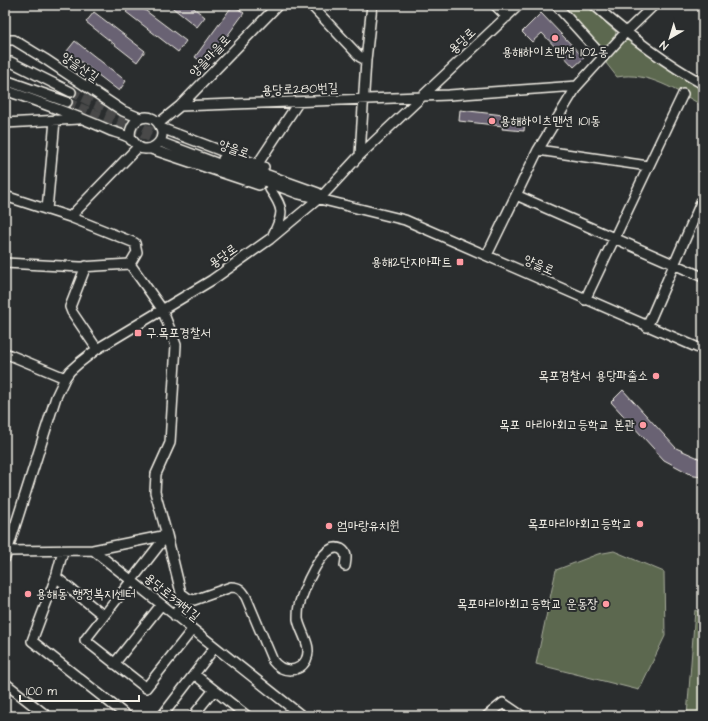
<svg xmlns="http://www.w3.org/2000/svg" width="708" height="721" font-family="'Architects Daughter','Poor Story',sans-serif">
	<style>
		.green { fill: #5c684f; stroke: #a8ac9c }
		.building { fill: #696273; stroke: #f4f1e8 }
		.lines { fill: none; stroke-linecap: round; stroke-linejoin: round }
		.minor-tunnel { stroke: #484a4a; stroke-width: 9; stroke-dasharray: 9 4.5; stroke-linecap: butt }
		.minor-casing { stroke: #f4f1e8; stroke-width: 12 }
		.minor { stroke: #2a2d2e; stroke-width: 9 }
		.poi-dot { fill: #ff9aa2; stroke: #2a2d2e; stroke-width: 1.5 }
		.labels { text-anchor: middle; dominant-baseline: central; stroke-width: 4; stroke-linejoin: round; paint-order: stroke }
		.street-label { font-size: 13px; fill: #f4f1e8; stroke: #2a2d2e }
		.poi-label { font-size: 13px; fill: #f4f1e8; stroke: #2a2d2e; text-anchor: end }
	</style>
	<rect width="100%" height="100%" fill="#2a2d2e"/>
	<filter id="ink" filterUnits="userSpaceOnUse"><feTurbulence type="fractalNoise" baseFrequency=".025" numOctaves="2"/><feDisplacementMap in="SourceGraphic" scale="8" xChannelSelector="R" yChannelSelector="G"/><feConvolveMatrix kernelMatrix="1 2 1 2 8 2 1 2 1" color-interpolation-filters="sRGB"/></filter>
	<g filter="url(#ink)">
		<path class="green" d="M 559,5 L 586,5 L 616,32 L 615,37 L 603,50 Z
			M 627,39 L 650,56 L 703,87 L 703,106 C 677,91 648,71 617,77 L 606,63 L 608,58 Z
			M 614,551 L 664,572 L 665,636 L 639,690 L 536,664 L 556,570 L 598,554 Z
			M 695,610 L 703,614 L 703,716 L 687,716 Z"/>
		<path class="building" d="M 132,5 L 138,5 L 186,41 L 178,52 L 126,12 Z
			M 169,5 L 190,5 L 205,17 L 197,27 Z
			M 233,5 L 244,13 L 206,65 L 195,57 Z
			M 94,12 L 145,51 L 137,62 L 86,22 Z
			M 541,13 L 584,58 L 574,67 L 542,33 L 532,42 L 522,32 Z
			M 75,41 L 126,81 L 119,91 L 67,51 Z
			M 460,110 L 504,115 L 503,117 L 525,120 L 524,131 L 502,129 L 503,126 L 459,121 Z
			M 623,390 L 676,448 L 703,460 L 703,477 L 694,476 L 664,460 L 611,402 Z"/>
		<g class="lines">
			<path class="minor-tunnel" d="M 71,92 L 163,137
				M 67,102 L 163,143"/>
			<defs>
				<path id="minor" d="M 311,5 L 360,57 L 366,60
					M 495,5 L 507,17
					M 556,5 L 603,57
					M 594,5 C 628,35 663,62 703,84
					M 5,40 L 14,40 L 45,59 L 123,111 L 140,118
					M 11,62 L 71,92
					M 5,80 L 67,102
					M 5,90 C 41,103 76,115 111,131 C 117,133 126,135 131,139 C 136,143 137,149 145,149 C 156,149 165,139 161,129 C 155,108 125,117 131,140
					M 422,96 L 449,95 L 577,86
					M 180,106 L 420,97
					M 5,123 L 79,119
					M 159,123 L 180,106 L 278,5
					M 161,128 L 264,167
					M 163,143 L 299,194 L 405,220 L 703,350
					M 151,149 L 259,185
					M 538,150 L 648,166
					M 360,155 L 366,60 L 372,5
					M 223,159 L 318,193
					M 257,165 L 298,103
					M 270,189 C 284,209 284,213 273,235
					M 516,195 L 703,277
					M 5,196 L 70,217 L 135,243 L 137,252 L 130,264 L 162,309 L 176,345 L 170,443 L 156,474 L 155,492 L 167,535 L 181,593 L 189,599 L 194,600 L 231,587 C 239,587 242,590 246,597 L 273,661 C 282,673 299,673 306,660 C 313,646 300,632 298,619 C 298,614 298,610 299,606 C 302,593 322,540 341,549 C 348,553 346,560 345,566
					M 47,210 L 55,120
					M 70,217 L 138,147
					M 487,255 L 538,150 L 577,86 L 625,33 L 654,5
					M 5,263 L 80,267 L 130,264
					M 86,266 L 70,307 L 72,312 L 97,349
					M 585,300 L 683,94
					M 647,327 L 703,198
					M 5,353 L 65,378
					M 167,535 L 85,640 L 146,688 L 192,630
					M 93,550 L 167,535
					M 7,551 L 93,550 L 302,716
					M 63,551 L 56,577 L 32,641 L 127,716
					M 5,558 L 56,397 L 65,378 L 70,371 L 79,363 L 97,349 L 212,280 L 270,239 L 323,195 L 360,155 L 519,5
					M 56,577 L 104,616
					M 175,616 L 185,597
					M 114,664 L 161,605
					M 194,674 L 247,716
					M 5,683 L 47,716
					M 162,716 L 215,647
					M 193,716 L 214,690
					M 487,716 L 503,703 L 522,716"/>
			</defs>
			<use href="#minor" class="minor-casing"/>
			<use href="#minor" class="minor"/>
		</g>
	</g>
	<g class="poi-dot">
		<circle cx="555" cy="38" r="4"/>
		<circle cx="492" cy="121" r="4"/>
		<rect x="456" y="258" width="8" height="8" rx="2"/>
		<rect x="134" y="329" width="8" height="8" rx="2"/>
		<circle cx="656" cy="376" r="4"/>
		<circle cx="643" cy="425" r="4"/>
		<circle cx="640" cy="524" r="4"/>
		<circle cx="329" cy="526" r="4"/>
		<circle cx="28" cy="594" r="4"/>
		<circle cx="606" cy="604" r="4"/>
	</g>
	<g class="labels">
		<g class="street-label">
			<text transform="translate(462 41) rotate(-43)">용당로</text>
			<text transform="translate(210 56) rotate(-46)">양을마을로</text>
			<text transform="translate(80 67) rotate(34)">양을산길</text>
			<text transform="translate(300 89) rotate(-2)">용당로280번길</text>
			<text transform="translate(234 149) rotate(20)">양을로</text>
			<text transform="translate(223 256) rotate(-35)">용당로</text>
			<text transform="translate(539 265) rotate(24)">양을로</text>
			<text transform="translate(172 597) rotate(39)">용당로331번길</text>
		</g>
		<g class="poi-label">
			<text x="555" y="52" text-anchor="middle">용해하이츠맨션 102동</text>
			<text x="500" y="121" text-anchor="start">용해하이츠맨션 101동</text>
			<text x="452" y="262">용해2단지아파트</text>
			<text x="146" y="333" text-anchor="start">구.목포경찰서</text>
			<text x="648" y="376">목포경찰서 용당파출소</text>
			<text x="635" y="425">목포 마리아회고등학교 본관</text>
			<text x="632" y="524">목포마리아회고등학교</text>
			<text x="337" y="526" text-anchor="start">엄마랑유치원</text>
			<text x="36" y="594" text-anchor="start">용해동 행정복지센터</text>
			<text x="598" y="604">목포마리아회고등학교 운동장</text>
		</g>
	</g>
	<rect width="708" height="721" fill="none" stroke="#2a2d2e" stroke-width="20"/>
	<rect x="10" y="10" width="688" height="701" fill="none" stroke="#f4f1e8" stroke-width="1.5" filter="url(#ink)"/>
	<g transform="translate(670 38) rotate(218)" stroke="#2a2d2e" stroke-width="3" paint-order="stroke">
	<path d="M0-3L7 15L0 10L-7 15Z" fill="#f4f1e8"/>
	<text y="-6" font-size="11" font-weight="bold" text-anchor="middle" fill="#f4f1e8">N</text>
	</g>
	<path d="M20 695v6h119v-6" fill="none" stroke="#f4f1e8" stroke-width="2"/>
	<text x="26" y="695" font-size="12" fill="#f4f1e8" stroke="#2a2d2e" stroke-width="3" paint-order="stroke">100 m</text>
</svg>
